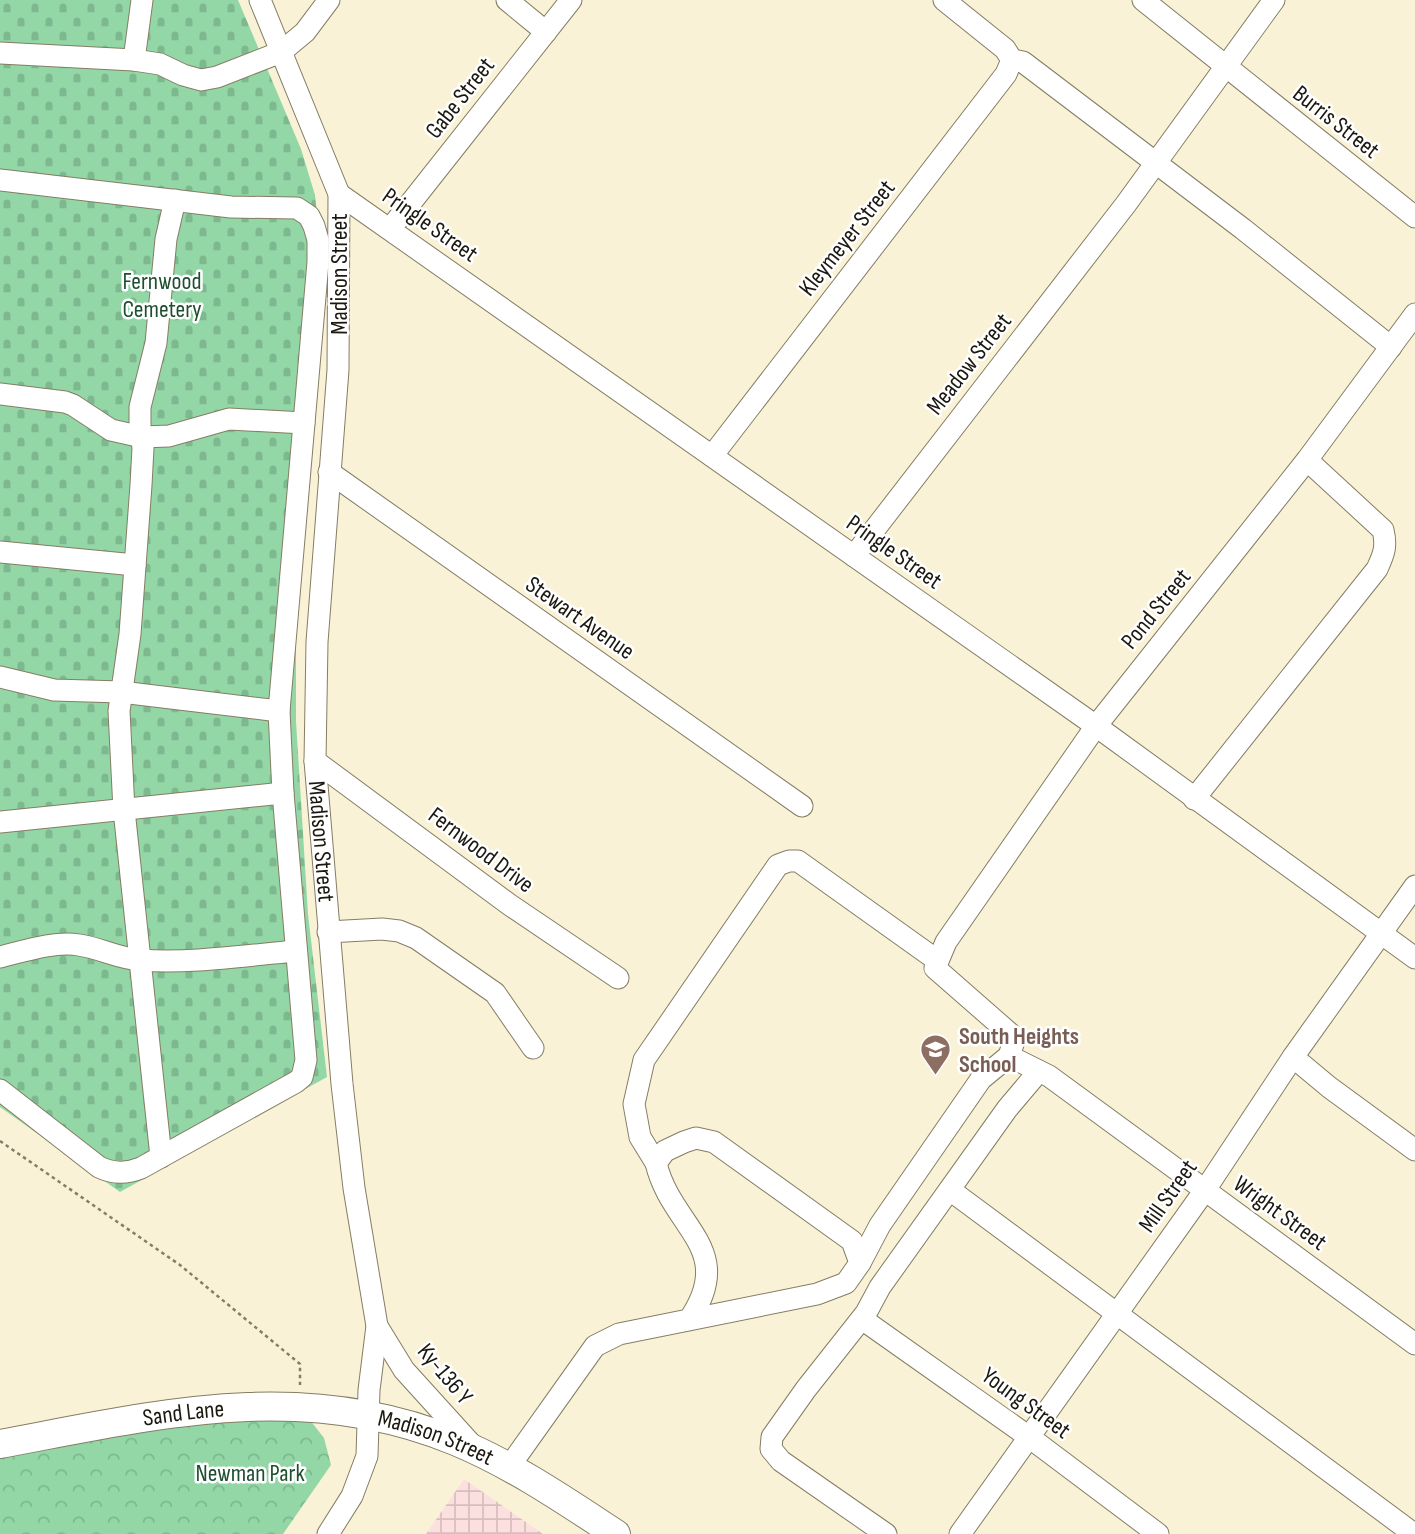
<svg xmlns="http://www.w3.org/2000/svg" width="1415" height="1534" font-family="'Sofia Sans Condensed',sans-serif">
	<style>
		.industrial { fill: url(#industrial-grid) }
		.cemetery { fill: url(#cemetery-stones) }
		.park { fill: url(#park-crowns) }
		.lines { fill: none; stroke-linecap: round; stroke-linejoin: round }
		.minor-casing { stroke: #847d64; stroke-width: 23 }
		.major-casing { stroke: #847d64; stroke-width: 30 }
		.path { stroke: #837e6c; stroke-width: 2.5; stroke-dasharray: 3.5 3.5; stroke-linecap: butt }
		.minor { stroke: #fff; stroke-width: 21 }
		.major { stroke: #fff; stroke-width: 28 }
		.labels { text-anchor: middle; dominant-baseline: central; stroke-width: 5; stroke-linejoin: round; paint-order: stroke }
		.street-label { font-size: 24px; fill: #1b180f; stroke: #fff }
		.park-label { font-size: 24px; fill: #1d4f2f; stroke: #fff }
		.education-label { font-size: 24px; font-weight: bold; fill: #785e54; stroke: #fff; text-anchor: start }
	</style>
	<defs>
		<pattern id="industrial-grid" width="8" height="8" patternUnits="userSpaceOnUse" patternTransform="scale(1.75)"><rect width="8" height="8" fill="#fbe0df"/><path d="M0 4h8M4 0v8" fill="none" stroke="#d7bfbe"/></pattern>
		<pattern id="cemetery-stones" width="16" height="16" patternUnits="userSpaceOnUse" patternTransform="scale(1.75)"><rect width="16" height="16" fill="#93d7a7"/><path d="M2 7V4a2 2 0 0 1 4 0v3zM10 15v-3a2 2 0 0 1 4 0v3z" fill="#7eb88f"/></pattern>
		<pattern id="park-crowns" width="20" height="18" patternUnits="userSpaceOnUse" patternTransform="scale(1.75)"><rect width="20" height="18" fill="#93d7a7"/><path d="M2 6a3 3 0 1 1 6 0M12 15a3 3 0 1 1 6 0" fill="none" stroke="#7eb88f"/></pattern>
	</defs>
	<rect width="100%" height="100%" fill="#faf2d6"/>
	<path class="industrial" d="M 464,1479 L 543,1534 L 426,1534 Z"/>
	<path class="cemetery" d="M 0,0 L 238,0 L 301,149 L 315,195 L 325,291 L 296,630 L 296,721 L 308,914 L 327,1077 L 120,1192 L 0,1107 Z"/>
	<path class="park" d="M 299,1406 L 324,1438 L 331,1465 L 283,1534 L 0,1534 L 0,1445 Z"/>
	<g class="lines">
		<defs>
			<g id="minor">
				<path id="s1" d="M 260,0 L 339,194 L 338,370 L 317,642 L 315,761 L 342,1084 L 354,1188 L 377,1326 L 369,1390 L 367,1456 L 352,1496 L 328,1534"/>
				<path d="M 507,0 L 546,32"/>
				<path d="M 1143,0 L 1415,217"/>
				<path d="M 0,53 L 134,60 L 160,64 L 183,75 L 201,80 L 217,77 L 281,52 L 305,32 L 329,0"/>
				<path d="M 134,60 L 142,0"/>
				<path d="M 1012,60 L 1023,62 L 1243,229 L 1391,347"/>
				<path d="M 0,180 L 231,207 L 297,208 L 309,216 L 314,226 L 318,240 L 318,262 L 279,711 L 283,793 L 306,1060 L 302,1077 L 296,1082 L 141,1168 C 126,1174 113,1174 99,1167 L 0,1090"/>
				<path d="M 339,194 L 1096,726 L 1415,958"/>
				<path d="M 390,229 L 571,0"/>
				<path d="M 0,394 L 65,402 L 73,405 L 111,430 L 142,437 L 169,436 L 229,419 L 304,423"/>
				<path d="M 712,456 L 1006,74 L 1012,60 L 1005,49 L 944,0"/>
				<path d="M 329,472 L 802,806"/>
				<path d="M 0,552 L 135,565"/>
				<path d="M 854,556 L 1126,204 L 1274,0"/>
				<path d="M 0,677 L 54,690 L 121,692 L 279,711"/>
				<path d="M 315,761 L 510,905 L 618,978"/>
				<path d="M 1194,799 L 1377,569 C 1384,554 1387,546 1383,530 L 1307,460"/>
				<path d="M 0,822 L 283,793"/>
				<path d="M 328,932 L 382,929 L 399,931 L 416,938 L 495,993 L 533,1048"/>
				<path d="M 0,957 C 25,951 53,941 79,945 C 100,948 120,959 141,960 C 189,964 248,955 296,951"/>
				<path d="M 1009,1056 L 1049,1076 L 1415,1344"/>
				<path d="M 1293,1057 L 1329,1087 L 1415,1150"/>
				<path d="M 161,1157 L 124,810 L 119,711 L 130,634 L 141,485 L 143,448 L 140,428 L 140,407 L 156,343 L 166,239 L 175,200"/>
				<path d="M 656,1163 L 640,1137 L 634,1104 L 644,1060 L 778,865 L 789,861 L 798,861 L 938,961"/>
				<path d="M 950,1190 L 1414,1534"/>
				<path d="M 860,1263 L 880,1225 L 981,1079 L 1009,1056 L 1015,1038 L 935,968 L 946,942 L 1096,726 L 1307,460 L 1415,314"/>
				<path d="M 862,1319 L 1029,1437 L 1158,1534"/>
				<path d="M 377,1326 L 404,1370 L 472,1445"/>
				<path d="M 509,1467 L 595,1346 L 619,1334 L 817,1294 L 846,1283 L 860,1263 L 852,1241 L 714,1142 L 696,1138 L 684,1142 L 665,1151 L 656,1163 C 671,1228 738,1248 689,1320"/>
				<path d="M 886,1534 L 781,1461 L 771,1449 L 772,1437 L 806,1389 L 866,1313 L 880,1287 L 1007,1109 L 1039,1071"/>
				<path d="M 960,1534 L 1205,1190 L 1293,1057 L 1415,886"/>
			</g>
			<g id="major">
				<path id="s2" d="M 0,1444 C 155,1415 302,1378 455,1441 C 513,1465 564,1500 616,1534"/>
			</g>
		</defs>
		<use href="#minor" class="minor-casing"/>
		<use href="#major" class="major-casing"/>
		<path class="path" d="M 0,1141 L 180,1265 L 300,1364 L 300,1385"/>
		<use href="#minor" class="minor"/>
		<use href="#major" class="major"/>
	</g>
	<defs>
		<symbol id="school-pin" viewBox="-11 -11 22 30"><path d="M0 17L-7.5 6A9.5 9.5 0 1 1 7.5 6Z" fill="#8d6e63" stroke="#fff"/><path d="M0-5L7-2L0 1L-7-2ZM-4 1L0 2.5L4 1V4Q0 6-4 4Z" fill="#fff"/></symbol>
	</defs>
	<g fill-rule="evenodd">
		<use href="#school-pin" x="918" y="1032" width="35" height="47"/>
	</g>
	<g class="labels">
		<g class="street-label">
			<text transform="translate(460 98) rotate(-52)">Gabe Street</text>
			<text transform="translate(1336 122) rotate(38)">Burris Street</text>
			<text transform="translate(430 225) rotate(35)">Pringle Street</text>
			<text transform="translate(847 238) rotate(-52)">Kleymeyer Street</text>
			<text transform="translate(339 274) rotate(-90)">Madison Street</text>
			<text transform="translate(969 364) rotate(-52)">Meadow Street</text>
			<text transform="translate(894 552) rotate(35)">Pringle Street</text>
			<text transform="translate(1156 609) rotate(-51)">Pond Street</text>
			<text transform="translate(580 618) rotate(35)">Stewart Avenue</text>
			<text stroke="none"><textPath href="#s1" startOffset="858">Madison Street</textPath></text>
			<text transform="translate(481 850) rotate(37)">Fernwood Drive</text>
			<text transform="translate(1168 1196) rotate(-55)">Mill Street</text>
			<text transform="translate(1280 1213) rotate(36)">Wright Street</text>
			<text transform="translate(445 1374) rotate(50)">Ky-136 Y</text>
			<text transform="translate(1026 1403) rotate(36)">Young Street</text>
			<text stroke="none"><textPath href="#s2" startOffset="186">Sand Lane</textPath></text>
			<text stroke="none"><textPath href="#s2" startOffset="443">Madison Street</textPath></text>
		</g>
		<g class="park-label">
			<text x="162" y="281">Fernwood<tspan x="162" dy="28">Cemetery</tspan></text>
			<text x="250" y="1473">Newman Park</text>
		</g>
		<g class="education-label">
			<text x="959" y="1036">South Heights<tspan x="959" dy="28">School</tspan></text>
		</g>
	</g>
</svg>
